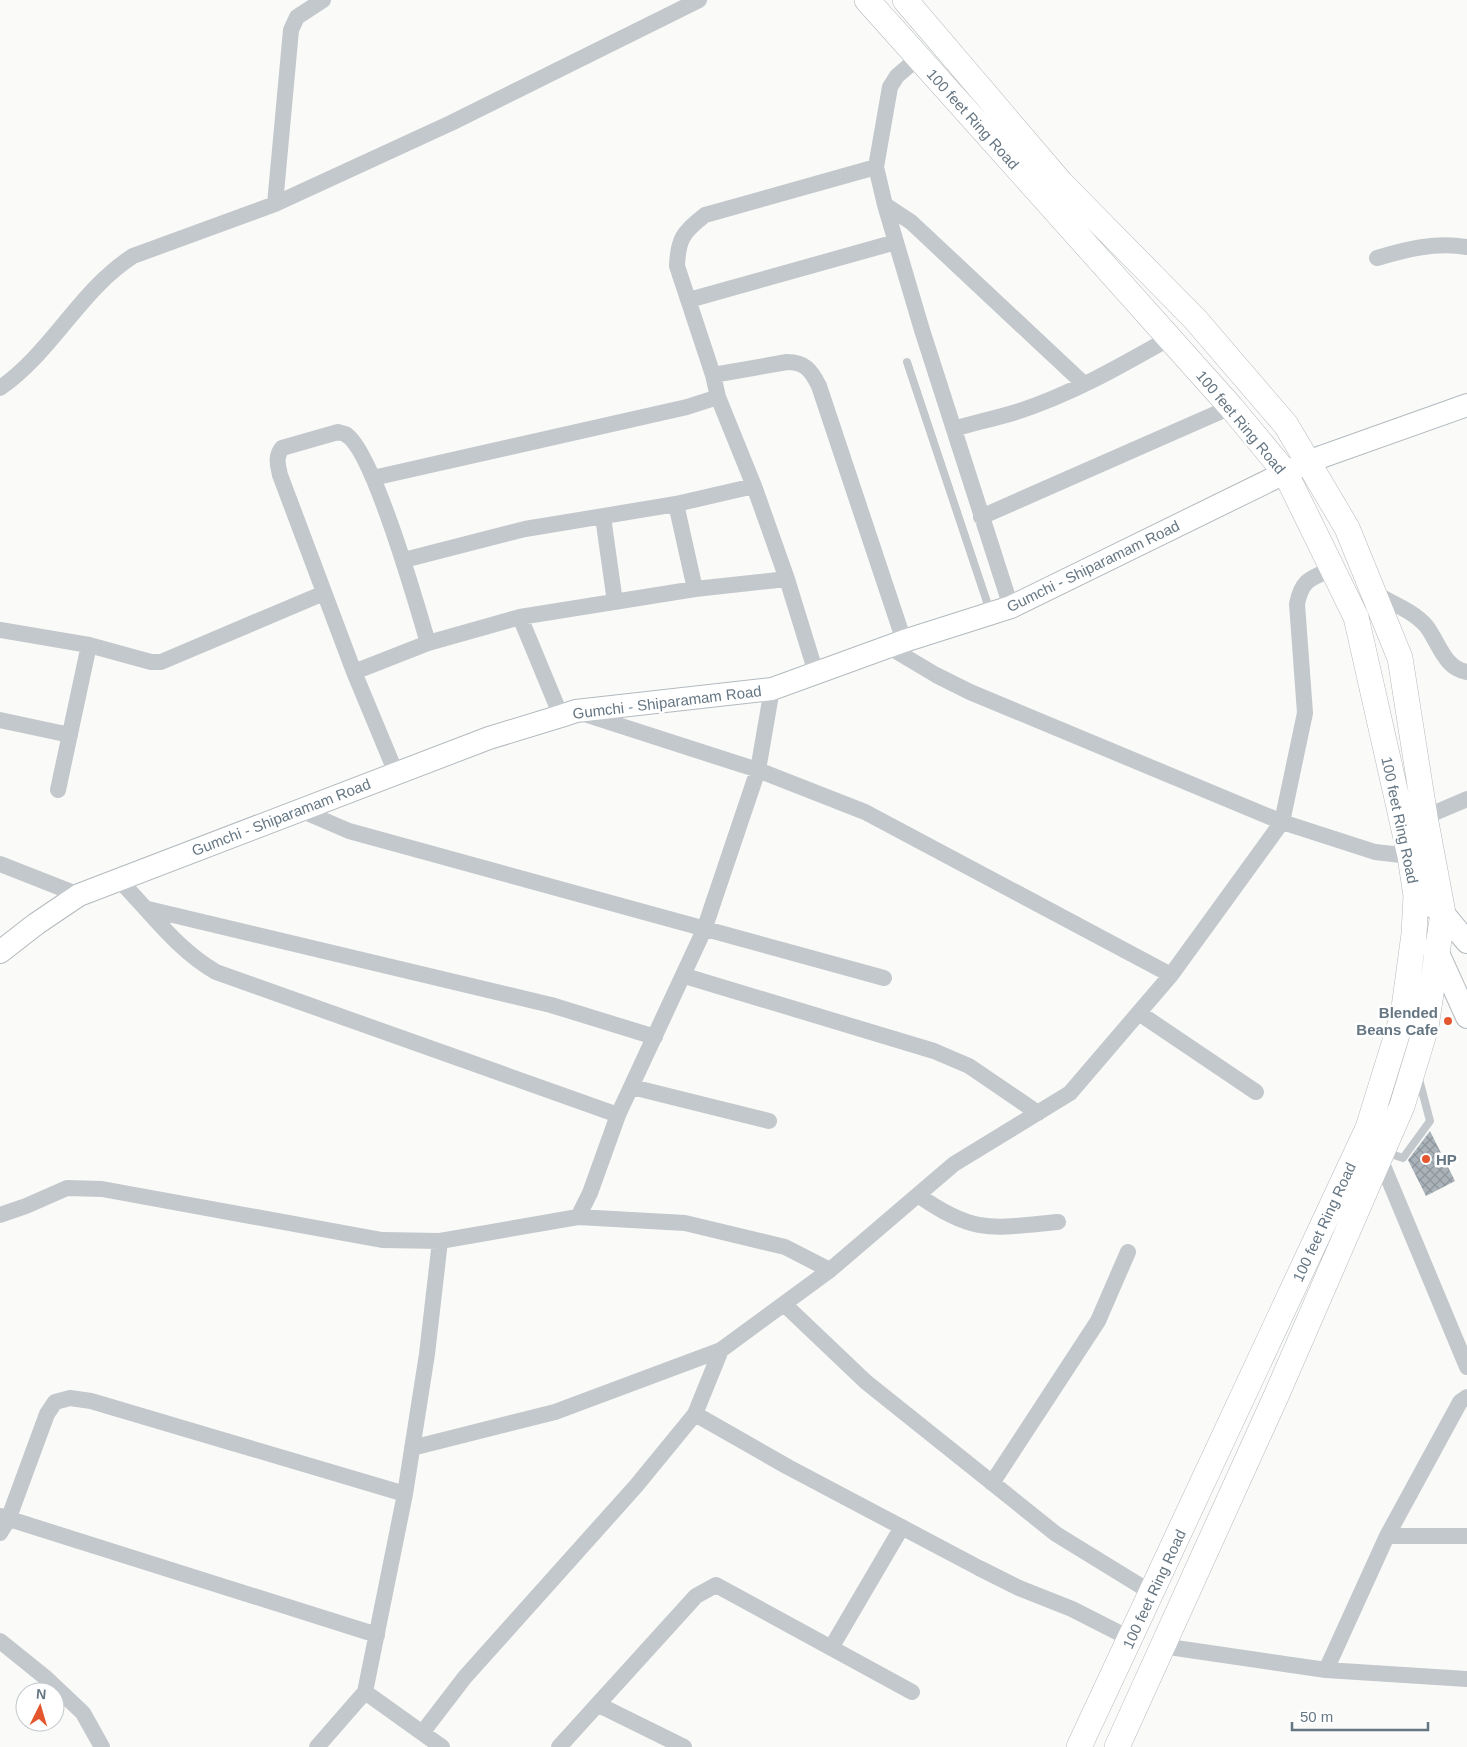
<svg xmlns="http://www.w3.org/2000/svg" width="1467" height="1747" font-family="Helvetica,sans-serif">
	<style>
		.building { fill: url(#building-cross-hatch) }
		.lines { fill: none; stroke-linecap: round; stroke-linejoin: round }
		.secondary-casing { stroke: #b3babf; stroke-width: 24 }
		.primary-casing { stroke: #b5babe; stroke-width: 26 }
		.lane { stroke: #c3c8cc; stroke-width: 8 }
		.street { stroke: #c3c8cc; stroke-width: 16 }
		.secondary { stroke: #fff; stroke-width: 22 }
		.primary { stroke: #fff; stroke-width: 25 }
		.poi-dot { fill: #e4572e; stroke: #fff; stroke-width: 2 }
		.labels { text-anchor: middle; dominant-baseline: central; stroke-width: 5; stroke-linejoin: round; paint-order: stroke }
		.street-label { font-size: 15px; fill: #657683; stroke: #fff }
		.poi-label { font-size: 15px; font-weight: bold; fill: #657683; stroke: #fff; text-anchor: end }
	</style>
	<defs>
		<pattern id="building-cross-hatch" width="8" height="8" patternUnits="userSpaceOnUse" patternTransform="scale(1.25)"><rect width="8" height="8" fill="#aab3b9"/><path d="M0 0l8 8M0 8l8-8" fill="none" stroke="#8e969c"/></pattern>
	</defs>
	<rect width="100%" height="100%" fill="#fafaf8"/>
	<path class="building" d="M 1430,1131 L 1455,1181 L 1426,1196 L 1408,1160 Z"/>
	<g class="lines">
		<defs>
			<path id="secondary" d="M 1416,896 L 1443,913 L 1467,942
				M 1432,948 L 1438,953 L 1467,1017
				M 0,952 L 36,924 L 79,895 L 489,738 L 561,716 L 576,711 L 772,689 L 904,641 L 1011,607 L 1307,462 L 1467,405"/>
			<path id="primary" d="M 867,0 L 1231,407 L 1285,472 L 1356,617 L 1410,856 L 1416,896 L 1414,934 L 1403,1015 L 1368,1128 L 1079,1747
				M 905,0 L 1061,183 L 1195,319 L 1286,425 L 1347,528 L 1400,658 L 1425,817 L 1443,913 L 1426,1027 L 1402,1106 L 1277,1394 L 1117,1747"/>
		</defs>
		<use href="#secondary" class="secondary-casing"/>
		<use href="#primary" class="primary-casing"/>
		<path class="lane" d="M 907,362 L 990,611
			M 1385,1152 L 1403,1158 L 1430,1121 L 1419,1079"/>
		<path class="street" d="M 918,58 L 897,76 L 890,87 L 876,167 L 885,205 L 922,330 L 1011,607
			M 275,204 L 291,30 L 297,17 L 323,0
			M 885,205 L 911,222 L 1084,384
			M 1377,258 C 1407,249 1435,242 1467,247
			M 689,300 L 896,242
			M 713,375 L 787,362 C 805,362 811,370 819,386 L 904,641
			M 0,388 C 52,352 80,290 133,256 L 275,204 L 451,123 L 699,0
			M 954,429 C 973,423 993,419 1013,413 C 1068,396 1119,367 1168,339
			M 373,478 L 687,407 L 718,397
			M 676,504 L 695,589
			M 603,517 L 615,602
			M 981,517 L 1231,407
			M 404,560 L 525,529 L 676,504 L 754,486
			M 1374,593 C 1391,603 1414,611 1427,627 C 1439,643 1444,668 1467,672
			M 520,617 L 561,716
			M 0,630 L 89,645 L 151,662 L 161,662 L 324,593
			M 889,647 L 936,675 L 970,692 L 1282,822 L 1375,852 L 1410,856
			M 354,672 L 428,643 L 520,617 L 695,589 L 787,579
			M 816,673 L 787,579 L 754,486 L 718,397 L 713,375 L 677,266 C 678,239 683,232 705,215 L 876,167
			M 581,713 L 758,770 L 865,812 L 1171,975
			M 0,720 L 70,735
			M 396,773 L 354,672 L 280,475 C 278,465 275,457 282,448 L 338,432 C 340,433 343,433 345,434 C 372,447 418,609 428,643
			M 58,790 L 89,645
			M 300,810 L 349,831 L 884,978
			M 1425,817 L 1467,799
			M 0,864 L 79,895
			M 118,879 C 150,911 176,949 216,972 L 618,1115
			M 148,909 L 551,1005 L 655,1037
			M 685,976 L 934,1051 L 969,1066 L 1038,1113
			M 1139,1013 L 1256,1092
			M 632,1087 L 769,1121
			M 1379,1156 L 1467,1367
			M 918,1195 C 974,1235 993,1228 1058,1222
			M 0,1215 L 26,1206 L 67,1188 L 102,1189 L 382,1240 L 440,1241 L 578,1217 L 685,1223 L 785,1247 L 830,1270
			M 578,1217 L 590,1193 L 618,1115 L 704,930 L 758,770 L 772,689
			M 784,1304 L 866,1382 L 1056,1534 L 1152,1593
			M 695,1414 L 788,1467 L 979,1568 L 1019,1588 L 1072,1609 L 1131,1639
			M 412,1448 L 555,1412 L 721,1350 L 830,1270 L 954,1164 L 1070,1093 L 1171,975 L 1282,822 L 1305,713 L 1297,604 C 1302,579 1311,578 1333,569
			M 992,1483 L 1098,1321 L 1128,1252
			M 0,1516 L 377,1635
			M 0,1533 L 8,1520 L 47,1414 L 55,1402 L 70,1398 L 91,1401 L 405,1494
			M 1387,1536 L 1467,1536
			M 0,1641 L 46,1678 L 83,1713 L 102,1747
			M 1162,1646 L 1326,1670 L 1467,1679
			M 831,1648 L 902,1527
			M 1326,1670 L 1387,1536 L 1460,1402 L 1467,1397
			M 365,1692 L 442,1747
			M 599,1705 L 684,1747
			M 422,1733 L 465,1677 L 636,1486 L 695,1414 L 721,1350
			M 317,1747 L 365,1692 L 405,1494 L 427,1354 L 440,1241
			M 559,1747 L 696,1596 L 716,1585 L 912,1692"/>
		<use href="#secondary" class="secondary"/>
		<use href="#primary" class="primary"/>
	</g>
	<g class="poi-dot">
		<circle cx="1448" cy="1021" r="5"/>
		<circle cx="1426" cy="1159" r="5"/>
	</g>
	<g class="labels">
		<g class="street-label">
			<text transform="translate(973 119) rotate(48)">100 feet Ring Road</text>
			<text transform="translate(1241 422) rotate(50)">100 feet Ring Road</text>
			<text transform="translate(1093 566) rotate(-26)">Gumchi - Shiparamam Road</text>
			<text transform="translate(667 702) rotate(-7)">Gumchi - Shiparamam Road</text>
			<text transform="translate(281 817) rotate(-21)">Gumchi - Shiparamam Road</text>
			<text transform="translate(1400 820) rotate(78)">100 feet Ring Road</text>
			<text transform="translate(1324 1222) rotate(-65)">100 feet Ring Road</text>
			<text transform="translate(1154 1589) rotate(-65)">100 feet Ring Road</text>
		</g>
		<g class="poi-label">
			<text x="1438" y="1012">Blended<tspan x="1438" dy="17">Beans Cafe</tspan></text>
			<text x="1436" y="1159" text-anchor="start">HP</text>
		</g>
	</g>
	<g transform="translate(40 1707) rotate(5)"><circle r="24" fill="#ffffff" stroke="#c1c8cd"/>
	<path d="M0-4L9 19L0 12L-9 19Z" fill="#e4572e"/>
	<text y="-8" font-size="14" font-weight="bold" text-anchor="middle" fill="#657683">N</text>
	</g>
	<path d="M1292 1722v8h136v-8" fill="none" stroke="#657683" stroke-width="2.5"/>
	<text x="1300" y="1722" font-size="15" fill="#657683" stroke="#ffffff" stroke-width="4" paint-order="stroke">50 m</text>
</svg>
